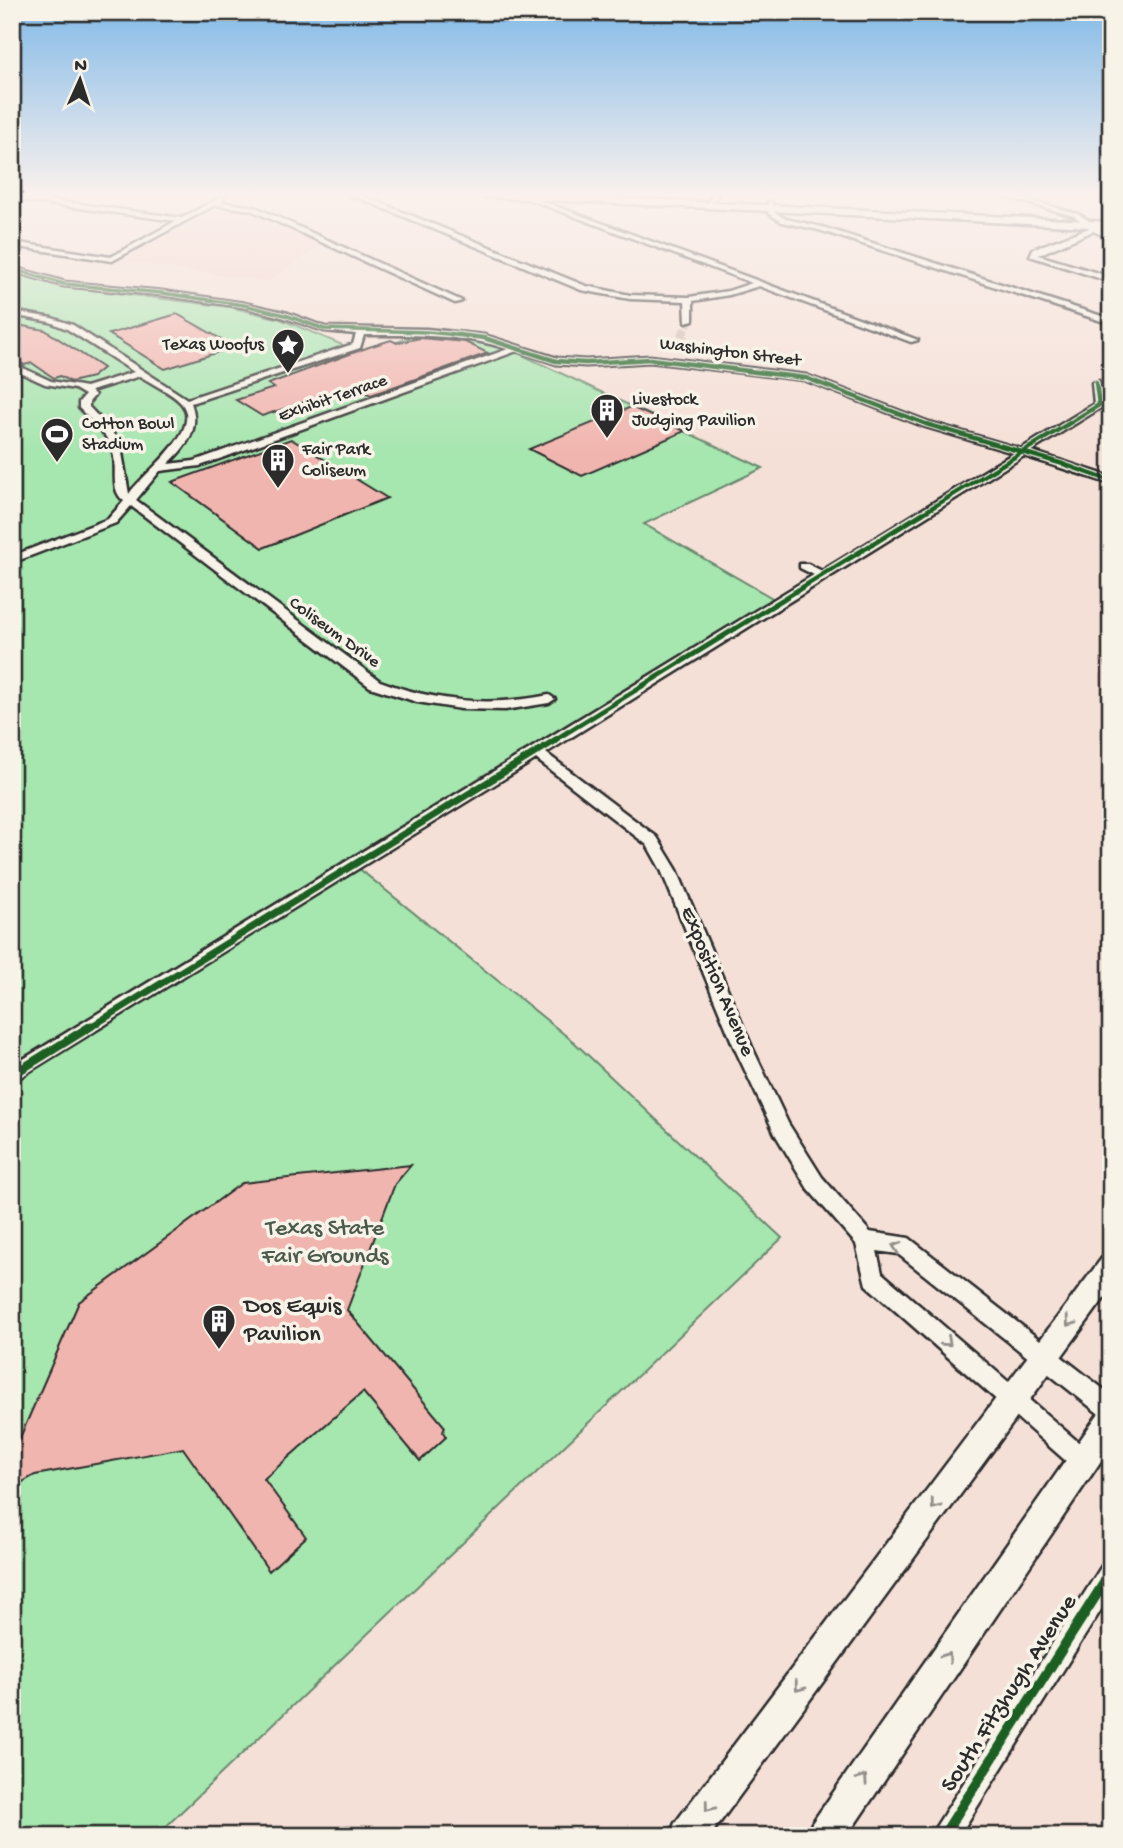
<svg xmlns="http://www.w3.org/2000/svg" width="1123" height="1848" font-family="'Gochi Hand',sans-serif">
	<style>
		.built { fill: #f4d3cb }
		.green { fill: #a6e6af; stroke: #68886d; stroke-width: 2 }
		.building { fill: #f1b5af; stroke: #2b2b2b; stroke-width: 2 }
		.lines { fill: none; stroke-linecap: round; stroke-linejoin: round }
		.street-tunnel-far1 { stroke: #cdbcb5; stroke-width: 8; stroke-dasharray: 8 3.5; stroke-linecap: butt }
		.street-tunnel { stroke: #cdbcb5; stroke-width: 10; stroke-dasharray: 10 4.5; stroke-linecap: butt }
		.street-casing { stroke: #2b2b2b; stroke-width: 5 }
		.secondary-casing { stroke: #2b2b2b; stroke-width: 5 }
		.street { fill: #f7f3e8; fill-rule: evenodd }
		.secondary { fill: #f7f3e8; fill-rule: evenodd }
		.cycleway-far5-casing { stroke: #f7f3e8; stroke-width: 5 }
		.cycleway-far4-casing { stroke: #f7f3e8; stroke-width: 7 }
		.cycleway-far3-casing { stroke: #f7f3e8; stroke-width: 9 }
		.cycleway-far2-casing { stroke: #f7f3e8; stroke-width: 11 }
		.cycleway-far1-casing { stroke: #f7f3e8; stroke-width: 13 }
		.cycleway-casing { stroke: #f7f3e8; stroke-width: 15 }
		.cycleway-far5 { stroke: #1b5e20; stroke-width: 3.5 }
		.cycleway-far4 { stroke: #1b5e20; stroke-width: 4.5 }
		.cycleway-far3 { stroke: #1b5e20; stroke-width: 5 }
		.cycleway-far2 { stroke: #1b5e20; stroke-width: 7 }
		.cycleway-far1 { stroke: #1b5e20; stroke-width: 9 }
		.cycleway { stroke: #1b5e20; stroke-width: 10 }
		.oneway { stroke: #918f8a }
		.labels { text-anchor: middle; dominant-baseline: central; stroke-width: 7; stroke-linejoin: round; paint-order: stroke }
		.far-poi-label { font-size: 18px; fill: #2b2b2b; stroke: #f7f3e8; text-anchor: start }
		.far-street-label { font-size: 18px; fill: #2b2b2b; stroke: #f7f3e8 }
		.street-label { font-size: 21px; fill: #2b2b2b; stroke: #f7f3e8 }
		.near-park-label { font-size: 24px; fill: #4a5a4c; stroke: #f7f3e8 }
		.near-poi-label { font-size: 24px; fill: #2b2b2b; stroke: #f7f3e8; text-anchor: start }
		.near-street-label { font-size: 24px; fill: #2b2b2b; stroke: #f7f3e8 }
	</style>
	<rect width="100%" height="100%" fill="#f5e0d7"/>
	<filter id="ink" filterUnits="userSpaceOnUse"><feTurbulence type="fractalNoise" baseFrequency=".0143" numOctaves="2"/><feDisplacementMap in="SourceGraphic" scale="14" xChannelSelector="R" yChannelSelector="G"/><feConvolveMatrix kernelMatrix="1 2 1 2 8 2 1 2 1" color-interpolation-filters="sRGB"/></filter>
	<g filter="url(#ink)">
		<path class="built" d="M 219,207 L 245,210 L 321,245 L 268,282 L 121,261 Z"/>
		<path class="green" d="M 12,272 L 58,286 L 230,307 L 280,319 L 359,352 L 407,339 L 441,337 L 476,340 L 520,354 L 763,468 L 644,524 L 774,599 L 357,867 L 575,1043 L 782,1238 L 156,1836 L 12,1836 Z"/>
		<path class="building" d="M 177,314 L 235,347 L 165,369 L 109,334 Z
			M 12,324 L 45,330 L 103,368 L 92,377 L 71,382 L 60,376 L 54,378 L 32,363 L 24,365 L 12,356 Z
			M 420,338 L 465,342 L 488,353 L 371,395 L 364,392 L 345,398 L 338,394 L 330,397 L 326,395 L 262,416 L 236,400 L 274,388 L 268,384 L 369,347 L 391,340 L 397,343 Z
			M 631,407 L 685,431 L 582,476 L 529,449 Z
			M 291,439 L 387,498 L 263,548 L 172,482 Z
			M 411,1165 L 395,1184 L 347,1310 L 445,1427 L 443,1432 L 446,1437 L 420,1461 L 363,1392 L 264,1479 L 306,1537 L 269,1571 L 183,1448 L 35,1475 L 12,1488 L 12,1456 L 79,1302 L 242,1183 Z"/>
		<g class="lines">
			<path class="street-tunnel-far1" d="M 682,336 L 689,320"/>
			<path class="street-tunnel" d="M 676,350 L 683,334"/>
			<defs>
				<path id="street" d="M 349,194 L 358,194 L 586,286 L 630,295 L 689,297 L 728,291 L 752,283 L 514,194 L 523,194 L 918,340 L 911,342 L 759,286 L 729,295 L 693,301 L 693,320 L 686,322 L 685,301 L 630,299 L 581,290 Z
					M 614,194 L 620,194 L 616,198 Z
					M 712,194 L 718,194 L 710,207 L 707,205 Z
					M 996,194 L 1007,194 L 1078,214 L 1111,234 L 1111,239 L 1093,231 L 1038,255 L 1111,277 L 1111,282 L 1030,256 L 1033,249 L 1089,228 L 1074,216 Z
					M 1106,194 L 1111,194 L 1111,197 Z
					M 12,195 L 182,218 L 221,197 L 224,199 L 221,202 L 255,207 L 462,301 L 455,303 L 251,210 L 215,205 L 112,261 L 12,246 L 12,242 L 111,257 L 176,221 L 12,199 Z
					M 768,202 L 772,202 L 774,212 L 786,219 L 822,227 L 1111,319 L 1111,324 L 819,230 L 782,222 L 768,213 Z
					M 12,267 L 65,282 L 162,291 L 244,303 L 288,313 L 325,327 L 427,329 L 484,335 L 557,358 L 586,360 L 650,356 L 806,375 L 929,422 L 1021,449 L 1094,404 L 1092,383 L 1099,381 L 1102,407 L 1031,451 L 1111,477 L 1111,484 L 1024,456 L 546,753 L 657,837 L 677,870 L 752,1047 L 788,1123 L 822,1177 L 870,1232 L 909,1238 L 1111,1395 L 1111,1420 L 1103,1417 L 898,1254 L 877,1251 L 882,1273 L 1091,1453 L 1094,1461 L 1091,1469 L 1083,1472 L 1075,1469 L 866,1285 L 856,1244 L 808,1189 L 775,1134 L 734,1047 L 661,870 L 647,845 L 536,759 L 12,1082 L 12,1066 L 814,575 L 800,568 L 800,564 L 808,564 L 822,571 L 1014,453 L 923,426 L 804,380 L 650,362 L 586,366 L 556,364 L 517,351 L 200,466 L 160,471 L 136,500 L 380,681 C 436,702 490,707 549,695 L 555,699 L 549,703 L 505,710 L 461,709 L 417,702 L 370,687 L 131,506 L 116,523 L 12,563 L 12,556 L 108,519 L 124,501 C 109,490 118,469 113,453 C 109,434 92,422 79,408 L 79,402 L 85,395 L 75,389 L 45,384 L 12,369 L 12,363 L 51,381 L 86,387 L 134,372 L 67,329 L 50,322 L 12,315 L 12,311 L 52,318 L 73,325 L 187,399 L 353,344 L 356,334 L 324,331 L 282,317 L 244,307 L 162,295 L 64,286 L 12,271 ZM 364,335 C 413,335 462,334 508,349 L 194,461 L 168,464 C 186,447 201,429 191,403 L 360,348 ZM 140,376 C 152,384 171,392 181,403 C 205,430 142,474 129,494 L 121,447 L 111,430 L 89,407 L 89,402 L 95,395 L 91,391 Z
					M 1111,1560 L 1111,1594 L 959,1836 L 930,1836 L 1103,1564 Z"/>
				<path id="secondary" d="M 348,194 L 357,194 L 353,197 Z
					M 480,194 L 539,194 L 1111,222 L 1111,228 L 484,197 Z
					M 1111,1254 L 1111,1289 L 710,1836 L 670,1836 L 675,1823 L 1102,1258 Z
					M 1111,1405 L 1111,1446 L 847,1836 L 807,1836 L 812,1823 L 1101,1410 Z"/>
			</defs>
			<use href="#street" class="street-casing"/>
			<use href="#secondary" class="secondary-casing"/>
			<use href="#street" class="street"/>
			<use href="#secondary" class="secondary"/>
			<defs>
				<path id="cycleway-far5" d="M 12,269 L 64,284 L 162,293 L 244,305 L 285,315 L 324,329 L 427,332 L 467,336"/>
				<path id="cycleway-far4" d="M 451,334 L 484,338 L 556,361 L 586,363 L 650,359 L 806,378 L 926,424 L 1063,464 L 1111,481
					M 920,515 L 1099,405 L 1096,383"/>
				<path id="cycleway-far3" d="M 553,741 L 923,513"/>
				<path id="cycleway-far2" d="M 89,1028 L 556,740"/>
				<path id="cycleway-far1" d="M 12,1075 L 91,1026"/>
				<path id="cycleway" d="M 943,1836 L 1111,1572"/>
			</defs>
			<use href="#cycleway-far5" class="cycleway-far5-casing"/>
			<use href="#cycleway-far4" class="cycleway-far4-casing"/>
			<use href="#cycleway-far3" class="cycleway-far3-casing"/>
			<use href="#cycleway-far2" class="cycleway-far2-casing"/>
			<use href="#cycleway-far1" class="cycleway-far1-casing"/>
			<use href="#cycleway" class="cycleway-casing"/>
			<use href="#cycleway-far5" class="cycleway-far5"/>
			<use href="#cycleway-far4" class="cycleway-far4"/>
			<use href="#cycleway-far3" class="cycleway-far3"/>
			<use href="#cycleway-far2" class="cycleway-far2"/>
			<use href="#cycleway-far1" class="cycleway-far1"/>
			<use href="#cycleway" class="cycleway"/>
		</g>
		<defs><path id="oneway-chevron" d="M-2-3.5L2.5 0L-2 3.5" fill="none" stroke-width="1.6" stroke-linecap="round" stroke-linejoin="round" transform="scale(1.75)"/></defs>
		<g class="oneway">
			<use href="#oneway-chevron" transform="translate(897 1247) rotate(-161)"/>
			<use href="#oneway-chevron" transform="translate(1070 1322) rotate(127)"/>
			<use href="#oneway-chevron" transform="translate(947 1342) rotate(42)"/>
			<use href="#oneway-chevron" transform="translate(935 1505) rotate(127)"/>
			<use href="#oneway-chevron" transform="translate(947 1657) rotate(-55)"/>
			<use href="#oneway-chevron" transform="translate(799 1687) rotate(127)"/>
			<use href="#oneway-chevron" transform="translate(863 1779) rotate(-56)"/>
			<use href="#oneway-chevron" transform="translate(709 1807) rotate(127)"/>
		</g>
	</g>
	<linearGradient id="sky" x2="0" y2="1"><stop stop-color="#82bae8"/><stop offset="0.43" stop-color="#faf1ed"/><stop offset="1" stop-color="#faf1ed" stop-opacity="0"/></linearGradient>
	<rect width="1123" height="453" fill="url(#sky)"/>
	<defs>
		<symbol id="sight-pin" viewBox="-11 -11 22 30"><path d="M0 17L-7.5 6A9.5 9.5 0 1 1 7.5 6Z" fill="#2b2b2b" stroke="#f7f3e8"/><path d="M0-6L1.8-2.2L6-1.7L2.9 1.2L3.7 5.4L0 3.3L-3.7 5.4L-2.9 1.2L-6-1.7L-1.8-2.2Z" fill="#fff"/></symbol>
		<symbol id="building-pin" viewBox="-11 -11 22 30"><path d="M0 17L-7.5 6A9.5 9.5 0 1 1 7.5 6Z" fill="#2b2b2b" stroke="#f7f3e8"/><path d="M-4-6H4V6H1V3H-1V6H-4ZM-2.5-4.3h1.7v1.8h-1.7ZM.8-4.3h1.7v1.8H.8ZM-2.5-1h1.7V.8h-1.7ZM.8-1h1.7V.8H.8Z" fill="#fff"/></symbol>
		<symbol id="stadium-pin" viewBox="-11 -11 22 30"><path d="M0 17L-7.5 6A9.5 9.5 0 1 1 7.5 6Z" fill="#2b2b2b" stroke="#f7f3e8"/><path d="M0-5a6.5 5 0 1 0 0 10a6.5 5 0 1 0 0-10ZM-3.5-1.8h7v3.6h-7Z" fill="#fff"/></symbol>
	</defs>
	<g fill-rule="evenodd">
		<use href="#sight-pin" x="269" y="326" width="38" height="52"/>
		<use href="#building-pin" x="588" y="391" width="38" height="52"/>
		<use href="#stadium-pin" x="38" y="415" width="38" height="52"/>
		<use href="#building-pin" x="259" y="441" width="38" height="52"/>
		<use href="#building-pin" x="200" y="1302" width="38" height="52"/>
	</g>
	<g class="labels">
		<g class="far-poi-label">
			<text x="264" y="345" text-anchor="end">Texas Woofus</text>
			<text x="632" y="400">Livestock<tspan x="632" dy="21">Judging Pavilion</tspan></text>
			<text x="82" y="424">Cotton Bowl<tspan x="82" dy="21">Stadium</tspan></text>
			<text x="302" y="450">Fair Park<tspan x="302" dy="21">Coliseum</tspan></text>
		</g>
		<g class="far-street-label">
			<text transform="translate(730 353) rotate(7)">Washington Street</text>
			<text transform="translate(333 399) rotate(-19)">Exhibit Terrace</text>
			<text transform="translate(334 633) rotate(36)">Coliseum Drive</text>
		</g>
		<g class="street-label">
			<text transform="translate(716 982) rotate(67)">Exposition Avenue</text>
		</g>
		<g class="near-park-label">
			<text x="325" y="1229">Texas State<tspan x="325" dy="28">Fair Grounds</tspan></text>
		</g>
		<g class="near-poi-label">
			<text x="244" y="1307">Dos Equis<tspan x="244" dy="28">Pavilion</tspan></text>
		</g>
		<g class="near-street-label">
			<text transform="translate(1010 1694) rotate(-57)">South Fitzhugh Avenue</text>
		</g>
	</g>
	<rect width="1123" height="1848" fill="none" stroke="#f7f3e8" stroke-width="42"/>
	<rect x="21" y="21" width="1081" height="1806" fill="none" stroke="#2b2b2b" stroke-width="2.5" filter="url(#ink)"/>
	<g transform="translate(80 80) rotate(3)" stroke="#f7f3e8" stroke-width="5" paint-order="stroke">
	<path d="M0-5L12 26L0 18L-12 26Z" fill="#2b2b2b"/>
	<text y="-10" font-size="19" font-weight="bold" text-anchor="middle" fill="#2b2b2b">N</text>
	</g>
</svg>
